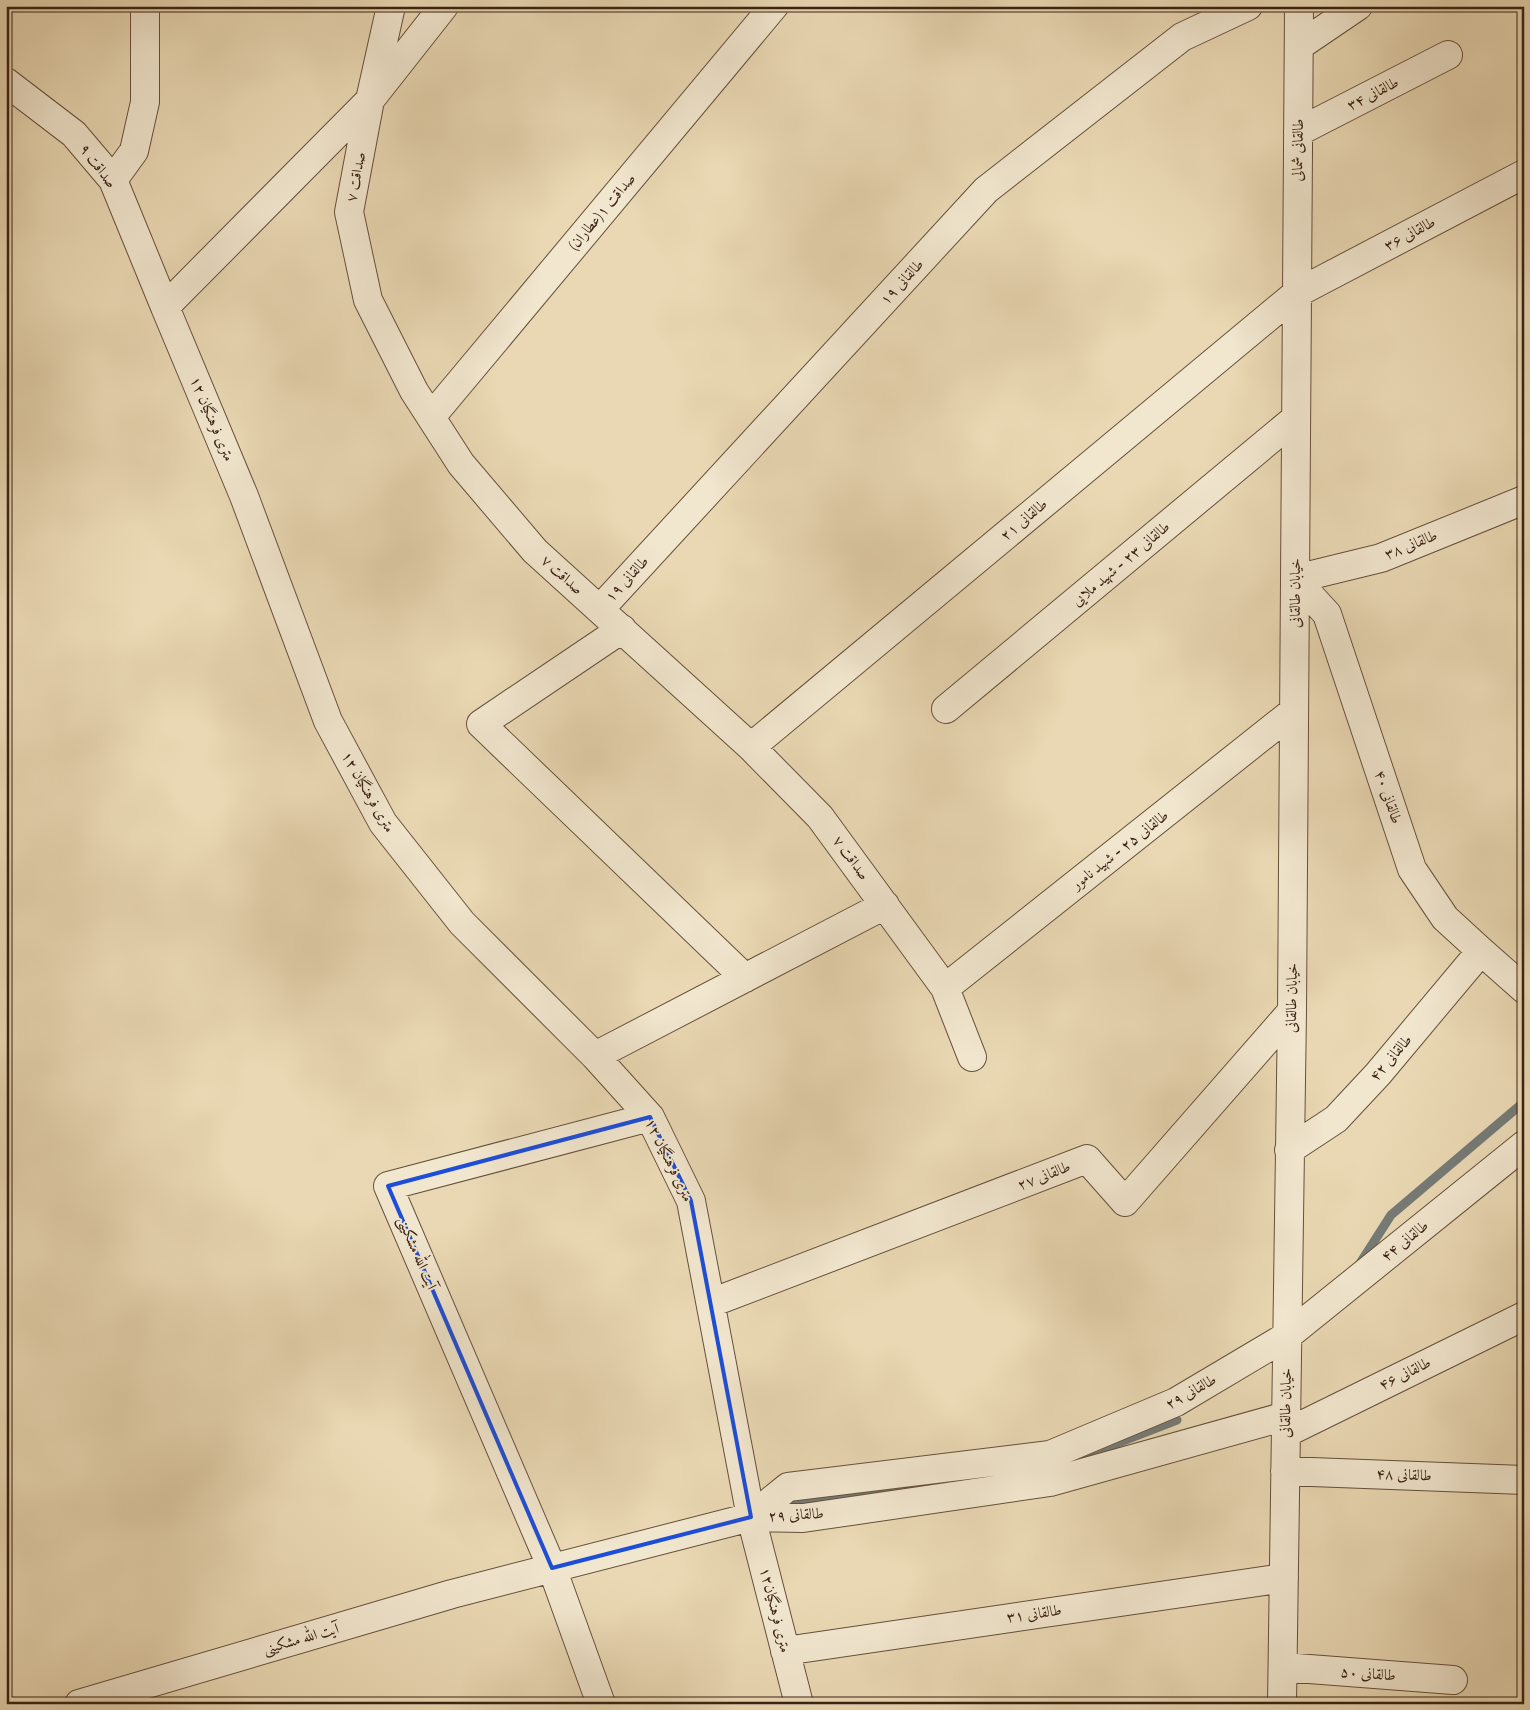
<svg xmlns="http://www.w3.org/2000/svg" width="1530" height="1710" font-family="'IM FELL English',Amiri,serif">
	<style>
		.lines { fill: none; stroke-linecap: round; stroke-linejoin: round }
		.stream { stroke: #767b77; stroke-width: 9 }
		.minor-casing { stroke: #66503c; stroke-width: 30 }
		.minor { stroke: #f1e6ce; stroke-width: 28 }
		.marked { fill: none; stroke: #1d4ed8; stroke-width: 4; stroke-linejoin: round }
		.labels { text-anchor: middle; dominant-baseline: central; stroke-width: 4; stroke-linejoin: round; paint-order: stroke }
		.street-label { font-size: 15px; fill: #3b2315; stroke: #f1e6ce }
	</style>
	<rect width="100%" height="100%" fill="#e9d8b3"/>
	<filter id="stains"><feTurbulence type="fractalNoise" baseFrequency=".004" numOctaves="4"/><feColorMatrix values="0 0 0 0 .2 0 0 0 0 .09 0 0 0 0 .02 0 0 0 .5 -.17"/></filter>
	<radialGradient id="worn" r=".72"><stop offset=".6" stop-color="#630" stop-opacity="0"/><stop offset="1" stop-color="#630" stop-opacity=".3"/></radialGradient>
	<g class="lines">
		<path class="stream" d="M 1359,1265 L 1391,1215 L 1524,1102
			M 1056,1467 L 1177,1420
			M 793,1502 L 974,1479"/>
		<defs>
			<path id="minor" d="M 391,6 L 370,100 L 349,212 L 368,300 L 414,391 L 461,464 L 535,551 L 751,747 L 820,817 L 945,988 L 972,1057
				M 444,6 L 370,100 L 165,307 L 244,496 L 328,721 L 383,823 L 462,923 L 595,1056 L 650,1117 L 691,1201 L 751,1517 L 799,1704
				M 1299,46 L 1358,6
				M 6,82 L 74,134 L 113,180 L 165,307
				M 1298,132 L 1448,55
				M 113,180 L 134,151 L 145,102 L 145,6
				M 431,417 L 774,6
				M 1524,500 L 1381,558 L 1295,579 L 1327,614 L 1412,869 L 1445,918 L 1481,951 L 1524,989
				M 600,609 L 986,190 L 1182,37 L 1248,6
				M 622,629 L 481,724 L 745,978
				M 946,709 L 1296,418
				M 751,747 L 1297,293 L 1524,174
				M 945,988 L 1294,711
				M 595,1056 L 885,905
				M 1289,1150 L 1336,1119 L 1378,1074 L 1481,951
				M 711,1303 L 1087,1159 L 1125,1202 L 1292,1011
				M 1286,1433 L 1524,1316
				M 1285,1471 L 1524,1480
				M 751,1517 L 788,1487 L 1050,1455 L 1176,1402 L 1287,1336 L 1524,1145
				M 785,1651 L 1284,1578
				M 1283,1667 L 1453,1680
				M 79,1704 L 452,1594 L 751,1517 L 803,1518 L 1050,1482 L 1286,1416
				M 601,1704 L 552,1568 L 388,1186 L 650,1117
				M 1282,1704 L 1292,1011 L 1299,6"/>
		</defs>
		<use href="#minor" class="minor-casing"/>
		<use href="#minor" class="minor"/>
	</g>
	<path class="marked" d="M 650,1117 L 691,1201 L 751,1517 L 552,1568 L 388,1186 Z"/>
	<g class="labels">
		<g class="street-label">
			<text transform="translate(1373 94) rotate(-27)">طالقانی ۳۴</text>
			<text transform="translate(1298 150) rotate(-89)">طالقانی شمالی</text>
			<text transform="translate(98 166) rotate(53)">صداقت ۹</text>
			<text transform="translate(356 177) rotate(-79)">صداقت ۷</text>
			<text transform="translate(602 212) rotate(-50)">صداقت ۱(عطاران)</text>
			<text transform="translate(1410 234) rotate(-28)">طالقانی ۳۶</text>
			<text transform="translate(902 282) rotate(-47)">طالقانی ۱۹</text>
			<text transform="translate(212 419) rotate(67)">۱۲ متری فرهنگیان</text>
			<text transform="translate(1024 520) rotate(-40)">طالقانی ۲۱</text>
			<text transform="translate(1411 545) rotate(-22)">طالقانی ۳۸</text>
			<text transform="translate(1121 564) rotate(-40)">طالقانی ۲۳ - شهید ملایی</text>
			<text transform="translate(562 575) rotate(42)">صداقت ۷</text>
			<text transform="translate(627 579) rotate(-47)">طالقانی ۱۹</text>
			<text transform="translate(1295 593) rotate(-90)">خیابان طالقانی</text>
			<text transform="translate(368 792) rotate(60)">۱۲ متری فرهنگیان</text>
			<text transform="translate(1388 797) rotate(71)">طالقانی ۴۰</text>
			<text transform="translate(1120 850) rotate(-38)">طالقانی ۲۵ - شهید نامور</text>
			<text transform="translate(851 858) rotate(54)">صداقت ۷</text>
			<text transform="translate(1292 998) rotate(-89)">خیابان طالقانی</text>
			<text transform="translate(1391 1058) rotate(-49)">طالقانی ۴۲</text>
			<text transform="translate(669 1160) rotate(64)">۱۲ متری فرهنگیان</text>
			<text transform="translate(1044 1176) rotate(-21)">طالقانی ۲۷</text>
			<text transform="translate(1405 1241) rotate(-39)">طالقانی ۴۴</text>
			<text transform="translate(417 1253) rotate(67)">آیت الله مشکینی</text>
			<text transform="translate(1405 1374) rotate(-26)">طالقانی ۴۶</text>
			<text transform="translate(1191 1392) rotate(-29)">طالقانی ۲۹</text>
			<text transform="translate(1286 1403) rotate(-89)">خیابان طالقانی</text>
			<text transform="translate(1404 1475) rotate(2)">طالقانی ۴۸</text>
			<text transform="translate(796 1515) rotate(-3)">طالقانی ۲۹</text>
			<text transform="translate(775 1610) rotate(76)">۱۲متری فرهنگیان</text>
			<text transform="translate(1034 1614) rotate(-8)">طالقانی ۳۱</text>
			<text transform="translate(301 1639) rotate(-16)">آیت الله مشکینی</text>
			<text transform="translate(1368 1674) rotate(4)">طالقانی ۵۰</text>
		</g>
	</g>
	<rect width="1530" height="1710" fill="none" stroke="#e9d8b3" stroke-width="25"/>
	<rect x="8" y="8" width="1515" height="1695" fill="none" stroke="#3b2315" stroke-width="2.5"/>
	<rect x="12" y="12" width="1505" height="1685" fill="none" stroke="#3b2315"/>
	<rect width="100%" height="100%" filter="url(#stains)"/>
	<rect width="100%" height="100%" fill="url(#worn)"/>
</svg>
